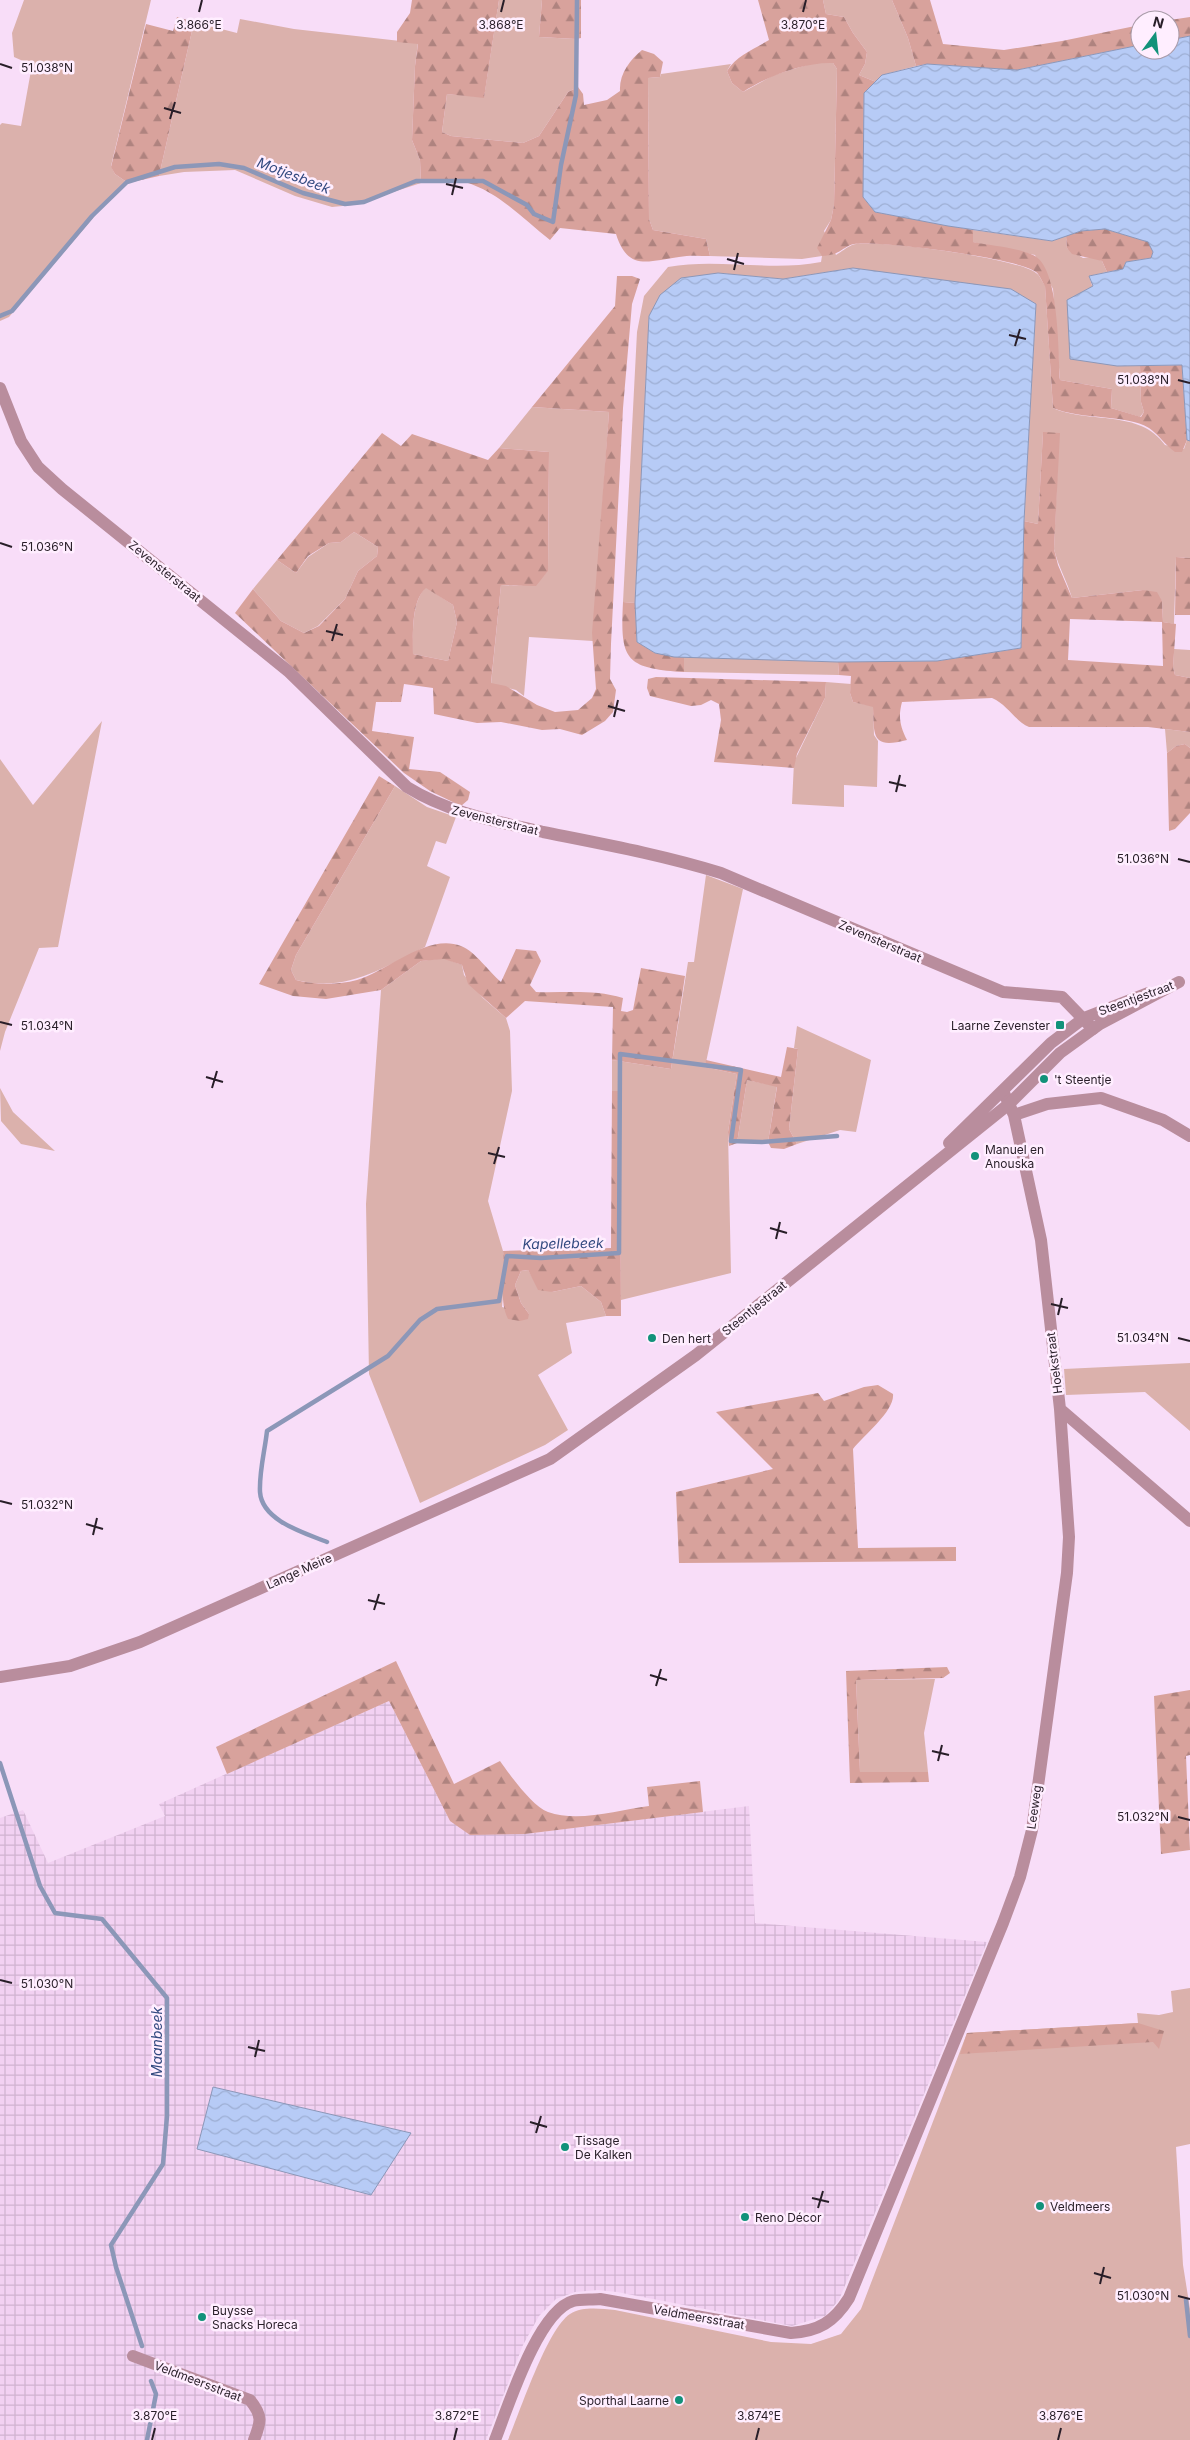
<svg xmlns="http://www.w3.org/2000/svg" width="1190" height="2440" font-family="Inter,sans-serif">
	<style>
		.industrial { fill: url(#industrial-grid) }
		.green { fill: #dbb1ac }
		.forest { fill: url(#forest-firs); fill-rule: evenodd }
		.water { fill: url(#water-waves); stroke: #8c97b8 }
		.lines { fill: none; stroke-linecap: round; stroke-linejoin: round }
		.stream { stroke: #8c97b8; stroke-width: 4.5 }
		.minor { stroke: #b98d9d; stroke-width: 12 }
		.tertiary { stroke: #b98d9d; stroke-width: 12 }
		.ticks { fill: none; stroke: #281e28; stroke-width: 2 }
		.poi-dot { fill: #12927a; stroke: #fef; stroke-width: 2 }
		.labels { text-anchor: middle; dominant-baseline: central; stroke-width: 5; stroke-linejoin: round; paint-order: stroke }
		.street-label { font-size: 12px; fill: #281e28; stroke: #fef }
		.poi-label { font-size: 12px; fill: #281e28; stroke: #fef; text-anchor: start }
		.water-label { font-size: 14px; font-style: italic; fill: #334a80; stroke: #fef }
		.ticks-label { font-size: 12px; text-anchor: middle; fill: #281e28; stroke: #fef; stroke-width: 5; stroke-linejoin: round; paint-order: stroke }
	</style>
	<defs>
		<pattern id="industrial-grid" width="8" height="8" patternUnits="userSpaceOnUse" patternTransform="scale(1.25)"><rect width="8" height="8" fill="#f2d1f2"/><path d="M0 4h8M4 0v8" fill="none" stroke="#d0b3d0"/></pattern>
		<pattern id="forest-firs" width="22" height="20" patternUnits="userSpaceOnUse" patternTransform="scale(1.25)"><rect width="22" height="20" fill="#d8a29c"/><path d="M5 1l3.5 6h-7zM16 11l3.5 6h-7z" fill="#af837f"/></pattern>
		<pattern id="water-waves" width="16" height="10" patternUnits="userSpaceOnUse" patternTransform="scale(1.25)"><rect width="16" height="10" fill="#b7cbf6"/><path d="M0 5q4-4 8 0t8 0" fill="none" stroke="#9daed3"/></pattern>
	</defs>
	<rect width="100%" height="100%" fill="#f8ddf8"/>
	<path class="industrial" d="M 389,1701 L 450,1821 L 525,1834 L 749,1806 L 755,1923 L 987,1942 L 839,2300 L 825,2316 L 792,2326 L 617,2292 L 598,2290 L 575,2292 L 556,2299 L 539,2316 L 523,2345 L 486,2440 L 0,2440 L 0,1818 L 23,1810 L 48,1863 L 165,1816 L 159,1804 Z"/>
	<path class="green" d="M 24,0 L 151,0 L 111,166 L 115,174 L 128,183 L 104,205 L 9,317 L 0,321 L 0,125 L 2,123 L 21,126 L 32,65 L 14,57 L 12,33 Z
		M 499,0 L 542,0 L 539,37 L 576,39 L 578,87 L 568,92 L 539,136 L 523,143 L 451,136 L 442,132 L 447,94 L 484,97 Z
		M 823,0 L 892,0 L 908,38 L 916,66 L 882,75 L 876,82 L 859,75 L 865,64 L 867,52 L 853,33 L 844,17 L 826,14 Z
		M 240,19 L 294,29 L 418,43 L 415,66 L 412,140 L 420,160 L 421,183 L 353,205 L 332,207 L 295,196 L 235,170 L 184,172 L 159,176 L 194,22 L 237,33 Z
		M 813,63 L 833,63 L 837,69 L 834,205 L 831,220 L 824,231 L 836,255 C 841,252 847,247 852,245 C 872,238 1021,259 1036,273 C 1040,275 1042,282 1045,285 L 1053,408 C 1089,424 1140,409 1165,445 L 1184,449 L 1187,440 L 1190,441 L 1190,558 L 1176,557 L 1174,624 L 1163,622 L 1162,601 L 1143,590 L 1072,598 C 1067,581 1058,566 1054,549 L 1059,433 L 1043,433 L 1038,524 L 1024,521 L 1036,304 L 853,268 L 783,279 L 718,273 L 649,316 L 635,603 L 623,602 L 637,332 L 644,296 L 668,267 C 718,258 771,272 821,262 L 822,256 L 802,259 L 710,256 L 706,239 L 653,230 L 649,219 L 648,78 L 660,77 L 661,74 L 731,64 L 727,71 L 732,83 L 743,92 L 774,75 Z
		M 973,230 L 1052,241 L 1066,236 L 1067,248 L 1083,258 L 1094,257 L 1102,261 L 1107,272 L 1089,276 L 1117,366 L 1140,366 L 1141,402 L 1144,412 L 1140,417 L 1111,408 L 1112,389 L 1060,380 L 1053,289 L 1035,255 L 972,242 Z
		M 532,407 L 609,412 L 593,641 L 529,637 L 524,696 L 516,690 L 491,684 L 501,585 C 519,586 538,587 548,570 L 549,452 L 499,448 Z
		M 354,532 L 378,547 L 377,556 L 358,571 L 345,599 L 318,626 L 304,633 L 281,621 L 253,589 L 277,560 L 296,573 L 308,557 L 329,543 L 341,542 Z
		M 426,587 L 453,605 L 457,622 L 448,661 L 413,654 C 413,634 411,602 426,587 Z
		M 1174,649 L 1190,650 L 1190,678 L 1175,675 L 1173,667 Z
		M 684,657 L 838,662 L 839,675 L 684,672 Z
		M 826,682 L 851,684 L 850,693 L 853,702 L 873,706 L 874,735 L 878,741 L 877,787 L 844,785 L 844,807 L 792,804 L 794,762 L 825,698 Z
		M 102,721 L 58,947 L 39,948 L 5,1032 L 0,1051 L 0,759 L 33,805 Z
		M 1165,729 L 1190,732 L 1190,748 L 1185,744 L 1176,746 L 1167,753 Z
		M 395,786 L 427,807 L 456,817 L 446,844 L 436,841 L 427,866 L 450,877 L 425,947 C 382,968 346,993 296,980 L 291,970 L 296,955 Z
		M 706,875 L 743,889 L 705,1067 L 737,1074 L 728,1132 L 731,1273 L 621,1300 L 620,1091 L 612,1091 L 612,1060 L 671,1069 L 688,962 L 694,962 Z
		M 444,958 L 462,965 L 464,975 L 483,998 L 506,1018 L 510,1031 L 512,1091 L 488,1201 L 503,1251 L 505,1267 L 502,1307 L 529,1314 L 521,1303 L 515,1285 L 521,1271 L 528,1270 L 534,1280 L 552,1292 L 581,1286 L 601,1302 L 606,1316 L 566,1323 L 572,1353 L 538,1375 L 568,1430 L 545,1445 L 420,1503 L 369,1374 L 366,1204 L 381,990 L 421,961 Z
		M 797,1026 L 871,1060 L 856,1132 L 840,1130 L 797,1144 L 789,1129 L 798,1049 L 794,1048 Z
		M 747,1080 L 777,1086 L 768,1142 L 749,1140 L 737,1143 Z
		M 0,1088 L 13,1112 L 55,1151 L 21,1144 L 1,1121 Z
		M 1190,1363 L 1190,1431 L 1145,1392 L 1066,1395 L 1064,1369 Z
		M 935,1679 L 924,1733 L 928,1772 L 860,1772 L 856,1680 Z
		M 1190,1988 L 1190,2144 L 1176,2147 L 1183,2265 L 1190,2309 L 1190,2440 L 508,2440 C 520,2412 547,2329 570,2314 C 583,2306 601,2309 615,2310 L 771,2342 L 811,2344 L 841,2334 L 861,2309 L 967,2033 L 1138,2023 L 1137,2013 L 1159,2015 L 1173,2012 L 1171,1991 Z"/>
	<path class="forest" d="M 412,0 L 499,0 L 484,98 L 447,94 L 442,132 L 451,136 L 523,143 L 539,136 L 568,92 L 578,87 L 583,94 L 584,105 L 607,100 L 620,91 C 619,74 630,60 642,50 L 654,54 L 663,62 L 660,77 L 648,78 L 649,219 L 653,230 L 706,239 L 710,256 C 700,256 689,255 679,257 C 648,261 628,272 616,234 L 560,228 L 550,240 C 511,209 476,167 421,183 L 420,160 L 412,140 L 415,66 L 418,44 L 397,42 L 397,32 L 410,13 Z
		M 542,0 L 581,0 L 581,38 L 576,39 L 539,37 Z
		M 758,0 L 823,0 L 826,14 L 844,17 L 853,33 L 867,52 L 865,64 L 859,75 L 876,82 L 864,93 L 863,197 L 875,212 L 973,230 L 973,242 C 992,246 1015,247 1033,255 C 1060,266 1058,354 1060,380 L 1112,389 L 1111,408 L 1141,417 L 1144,412 L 1141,402 L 1140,366 L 1182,365 L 1187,440 L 1182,452 L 1175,452 C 1165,445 1159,435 1149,428 C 1126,414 1081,420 1053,408 L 1045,286 C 1042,282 1040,275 1036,272 C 1019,258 878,240 854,244 C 842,247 841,255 822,256 L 817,248 L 831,220 L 834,205 L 837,69 L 833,63 C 804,62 768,76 743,92 L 732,83 L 727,71 C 737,55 753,50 769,40 Z
		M 892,0 L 930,0 L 943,44 L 1004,50 L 1062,41 L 1140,25 L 1140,45 L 1017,70 L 927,64 L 916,66 L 908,38 Z
		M 177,17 L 194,22 L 159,176 L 128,183 L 115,174 L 111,167 L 146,24 L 173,31 Z
		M 1190,17 L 1190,36 L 1170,40 L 1170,20 Z
		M 1105,229 L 1149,242 L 1153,252 L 1151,258 L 1126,262 L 1123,269 L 1107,272 L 1102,261 L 1072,254 L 1067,248 L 1066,236 L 1081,231 Z
		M 617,276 L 632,276 L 640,279 L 632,304 L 623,408 L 611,644 L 610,679 L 616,690 L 613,712 L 605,721 L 582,735 L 560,729 L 542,730 L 501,722 L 477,723 L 434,714 L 433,688 L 404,684 L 401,702 L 376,702 L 372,731 L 414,737 L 409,769 L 440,772 L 470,792 L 468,800 L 461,806 L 430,791 L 404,773 L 235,613 L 253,589 L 281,621 L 304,633 L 319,626 L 345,599 L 358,571 L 377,556 L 378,547 L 354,532 L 341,542 L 329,543 L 308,556 L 296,573 L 277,560 L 382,433 L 401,446 L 412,434 L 488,460 L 499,448 L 549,452 L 548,571 L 536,586 L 501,585 L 491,683 L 506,686 L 537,705 L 555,712 L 578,710 L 592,698 L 596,689 L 592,633 L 609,412 L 532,407 L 615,306 ZM 426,588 L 453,605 L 457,622 L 448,661 L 413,654 C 413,634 411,601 426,588 Z
		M 1043,432 L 1060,433 L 1054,549 L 1058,565 L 1072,598 L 1143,590 L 1157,592 L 1162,601 L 1163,622 L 1176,624 L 1173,667 L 1175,675 L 1190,678 L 1190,732 L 1148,727 L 1029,727 C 1014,720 1008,705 992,698 L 902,702 C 898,717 900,726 907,740 C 872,749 874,737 873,707 L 853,702 L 850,693 L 851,676 L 839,675 L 838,662 L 937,661 L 1021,648 L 1024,521 L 1038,524 ZM 1070,619 L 1162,622 L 1163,666 L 1068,660 Z
		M 1176,557 L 1190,558 L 1190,615 L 1175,615 Z
		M 623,602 L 635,603 L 637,642 L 655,653 L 684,657 L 684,672 C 625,668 620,660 623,602 Z
		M 656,677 L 826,682 L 825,698 L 797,754 L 794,768 L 714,762 L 721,720 L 719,704 L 711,700 L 701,705 L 691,706 L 650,696 L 647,688 L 648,679 Z
		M 1185,744 L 1190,748 L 1190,813 L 1175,829 L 1169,831 L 1167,753 L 1176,746 Z
		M 379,776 L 395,786 L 296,955 L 291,970 L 296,980 C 315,985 338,985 357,980 C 388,971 427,933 461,946 C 476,952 488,971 501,982 L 516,949 L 536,951 L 541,961 L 530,985 L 536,992 C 566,993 594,989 623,998 L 621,1011 L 627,1012 L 633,1010 L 641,968 L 685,976 L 671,1069 L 612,1060 L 613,1007 L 525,1001 L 506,1018 L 468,984 L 462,965 L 444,959 L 421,961 L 381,990 L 326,999 L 293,996 L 259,984 Z
		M 787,1047 L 798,1049 L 789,1129 L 797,1144 L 784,1149 L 771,1148 L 768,1142 L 777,1087 L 747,1080 L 737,1143 L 729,1146 L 728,1132 L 737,1074 L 705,1067 L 706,1060 L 781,1077 Z
		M 612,1091 L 620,1091 L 621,1316 L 606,1316 L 601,1302 L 581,1286 L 552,1292 L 538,1290 L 528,1270 L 521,1271 L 515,1285 L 521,1303 L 529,1314 L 528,1319 L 520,1321 L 508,1319 C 498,1299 506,1274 503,1251 L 611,1248 Z
		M 878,1385 L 893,1394 C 895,1411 864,1435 853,1449 L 858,1548 L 956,1547 L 956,1561 L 679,1563 L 676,1492 L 773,1469 L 716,1412 L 818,1393 L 824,1401 L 864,1387 Z
		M 396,1661 L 454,1784 L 500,1761 C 510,1775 532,1806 548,1812 C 578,1823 618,1810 649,1806 L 647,1787 L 700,1781 L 703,1812 L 525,1834 L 470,1835 L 450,1821 L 389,1701 L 227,1774 L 216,1747 Z
		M 947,1667 L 950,1673 L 943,1678 L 856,1680 L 860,1772 L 928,1772 L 929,1782 L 850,1783 L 846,1671 Z
		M 1190,1690 L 1190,1755 L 1186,1756 L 1190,1850 L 1161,1854 L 1154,1696 Z
		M 1138,2023 L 1164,2031 L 1159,2049 L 1153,2042 L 960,2054 L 967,2033 Z"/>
	<path class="water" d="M 1190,36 L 1190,441 L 1187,440 L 1182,365 L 1117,366 L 1070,359 L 1067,300 L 1093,286 L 1089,276 L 1123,269 L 1126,262 L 1151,258 L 1153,252 L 1148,242 L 1105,229 L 1081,231 L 1052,241 L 948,226 L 875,212 L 863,197 L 864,93 L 882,75 L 927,64 L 1017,70 L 1140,45 L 1140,50 L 1170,50 L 1170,40 Z
		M 853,268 L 1011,289 L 1036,304 L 1024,521 L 1021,648 L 937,661 L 838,662 L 674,657 L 655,653 L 637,642 L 635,603 L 649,316 L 660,295 L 681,278 L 718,273 L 783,279 Z
		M 213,2087 L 411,2133 L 371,2195 L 197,2149 Z"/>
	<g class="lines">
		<path class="stream" d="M 0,316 L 12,311 L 92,216 L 127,182 L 175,167 L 219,164 L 244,168 L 303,193 L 345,204 L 364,202 L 416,181 L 483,181 L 527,205 L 534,214 L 553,222 L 561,165 L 576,95 L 577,0
			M 327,1542 C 305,1533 262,1521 260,1492 C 259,1472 265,1450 267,1431 L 388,1356 L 420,1320 L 437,1309 L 499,1301 L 507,1256 L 541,1258 L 619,1253 L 620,1054 L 741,1070 L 731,1141 L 762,1142 L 837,1136
			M 0,1763 L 40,1886 L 55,1913 L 102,1919 L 167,1998 L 167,2116 L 163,2164 L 111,2245 L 116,2267 L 142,2346
			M 1186,2300 L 1190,2336
			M 147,2440 L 156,2394 L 151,2381"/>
		<path class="minor" d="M 0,388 L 21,441 L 38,467 L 62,489 L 288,671 L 407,787 C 449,813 495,821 543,832 C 603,844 663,855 721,873 L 1003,992 L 1062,997 L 1093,1029
			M 1003,1091 L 1014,1115 L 1041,1240 L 1060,1409 L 1190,1521
			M 1014,1115 L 1047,1104 L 1101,1098 L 1163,1120 L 1190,1136
			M 133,2356 L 250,2400 C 263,2416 261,2422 254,2440
			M 495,2440 C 508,2407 538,2311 573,2301 C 581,2299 591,2300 600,2299 L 791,2333 C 819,2331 834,2322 849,2298 L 1003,1923 L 1020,1877 L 1032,1830 L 1067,1573 L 1069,1537 L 1060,1409"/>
		<path class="tertiary" d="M 949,1143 L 1051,1043 L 1084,1018 L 1148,993
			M 0,1677 L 70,1666 L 140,1642 L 550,1459 L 696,1355 L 1009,1104 L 1060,1053 L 1100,1024 L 1179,982"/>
	</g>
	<path class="ticks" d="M 199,12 L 202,0M 501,12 L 504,0M 803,12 L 806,0M 0,64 L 12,68M 164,108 L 181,113M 170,119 L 175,102M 446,184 L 463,188M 452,195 L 456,178M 727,259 L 744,264M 734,270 L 738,253M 1009,335 L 1026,339M 1015,346 L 1020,329M 1178,380 L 1190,383M 0,543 L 12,547M 326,631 L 343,635M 332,641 L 337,624M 608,706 L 625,711M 614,717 L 618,700M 889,782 L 906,786M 896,792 L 900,775M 1178,859 L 1190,862M 0,1022 L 12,1025M 206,1077 L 223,1082M 212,1088 L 217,1071M 488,1153 L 505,1157M 494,1164 L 499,1147M 770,1228 L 787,1233M 776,1239 L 780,1222M 1051,1304 L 1068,1308M 1058,1315 L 1062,1298M 1178,1338 L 1190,1341M 0,1501 L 12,1504M 86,1524 L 103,1529M 93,1535 L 97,1518M 368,1600 L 385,1604M 374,1610 L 379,1594M 650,1675 L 667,1680M 656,1686 L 661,1669M 932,1751 L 949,1755M 938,1761 L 942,1745M 1178,1817 L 1190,1820M 0,1980 L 12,1983M 248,2047 L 265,2051M 255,2057 L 259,2040M 530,2122 L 547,2127M 536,2133 L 541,2116M 812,2198 L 829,2202M 818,2208 L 823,2191M 1094,2273 L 1111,2278M 1100,2284 L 1104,2267M 1178,2296 L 1190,2299M 152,2440 L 155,2428M 454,2440 L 457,2428M 756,2440 L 759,2428M 1058,2440 L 1061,2428"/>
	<g class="poi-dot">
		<rect x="1055" y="1020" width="10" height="10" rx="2.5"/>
		<circle cx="1044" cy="1079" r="5"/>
		<circle cx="975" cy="1156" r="5"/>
		<circle cx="652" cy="1338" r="5"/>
		<circle cx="565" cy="2147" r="5"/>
		<circle cx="1040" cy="2206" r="5"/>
		<circle cx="745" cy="2217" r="5"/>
		<circle cx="202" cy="2317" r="5"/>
		<circle cx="679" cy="2400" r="5"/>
	</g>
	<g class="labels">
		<g class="street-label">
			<text transform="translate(165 571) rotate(39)">Zevensterstraat</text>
			<text transform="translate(495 820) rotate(14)">Zevensterstraat</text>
			<text transform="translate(880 941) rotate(23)">Zevensterstraat</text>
			<text transform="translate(1136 998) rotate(-20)">Steentjestraat</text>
			<text transform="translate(754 1308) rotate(-39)">Steentjestraat</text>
			<text transform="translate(1054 1363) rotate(-97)">Hoekstraat</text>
			<text transform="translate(299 1571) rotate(-24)">Lange Meire</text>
			<text transform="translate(1034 1807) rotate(-82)">Leeweg</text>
			<text transform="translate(699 2317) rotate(10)">Veldmeersstraat</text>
			<text transform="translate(198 2381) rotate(21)">Veldmeersstraat</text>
		</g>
		<g class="poi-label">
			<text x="1050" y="1025" text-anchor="end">Laarne Zevenster</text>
			<text x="1054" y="1079">'t Steentje</text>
			<text x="985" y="1149">Manuel en<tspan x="985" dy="14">Anouska</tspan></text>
			<text x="662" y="1338">Den hert</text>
			<text x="575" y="2140">Tissage<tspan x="575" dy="14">De Kalken</tspan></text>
			<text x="1050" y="2206">Veldmeers</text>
			<text x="755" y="2217">Reno Décor</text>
			<text x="212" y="2310">Buysse<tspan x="212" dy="14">Snacks Horeca</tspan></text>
			<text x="669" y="2400" text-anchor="end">Sporthal Laarne</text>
		</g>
		<g class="water-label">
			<text transform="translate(294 175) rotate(21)">Motjesbeek</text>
			<text transform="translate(563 1243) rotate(-1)">Kapellebeek</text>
			<text transform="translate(156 2042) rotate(-90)">Maanbeek</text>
		</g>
	</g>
	<g class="ticks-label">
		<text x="199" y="29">3.866°E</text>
		<text x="803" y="29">3.870°E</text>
		<text x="501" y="29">3.868°E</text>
		<text x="47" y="72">51.038°N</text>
		<text x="1143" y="384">51.038°N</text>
		<text x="47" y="551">51.036°N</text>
		<text x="1143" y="863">51.036°N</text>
		<text x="47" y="1030">51.034°N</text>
		<text x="1143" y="1342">51.034°N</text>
		<text x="47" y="1509">51.032°N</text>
		<text x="1143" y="1821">51.032°N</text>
		<text x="47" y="1988">51.030°N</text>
		<text x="1143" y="2300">51.030°N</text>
		<text x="155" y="2420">3.870°E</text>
		<text x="457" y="2420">3.872°E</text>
		<text x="759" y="2420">3.874°E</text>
		<text x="1061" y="2420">3.876°E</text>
	</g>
	<g transform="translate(1155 35) rotate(15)"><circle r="24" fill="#ffeeff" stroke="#a99ba9"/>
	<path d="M0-4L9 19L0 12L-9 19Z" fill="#12927a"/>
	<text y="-8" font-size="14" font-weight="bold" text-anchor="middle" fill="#281e28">N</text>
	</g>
</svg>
